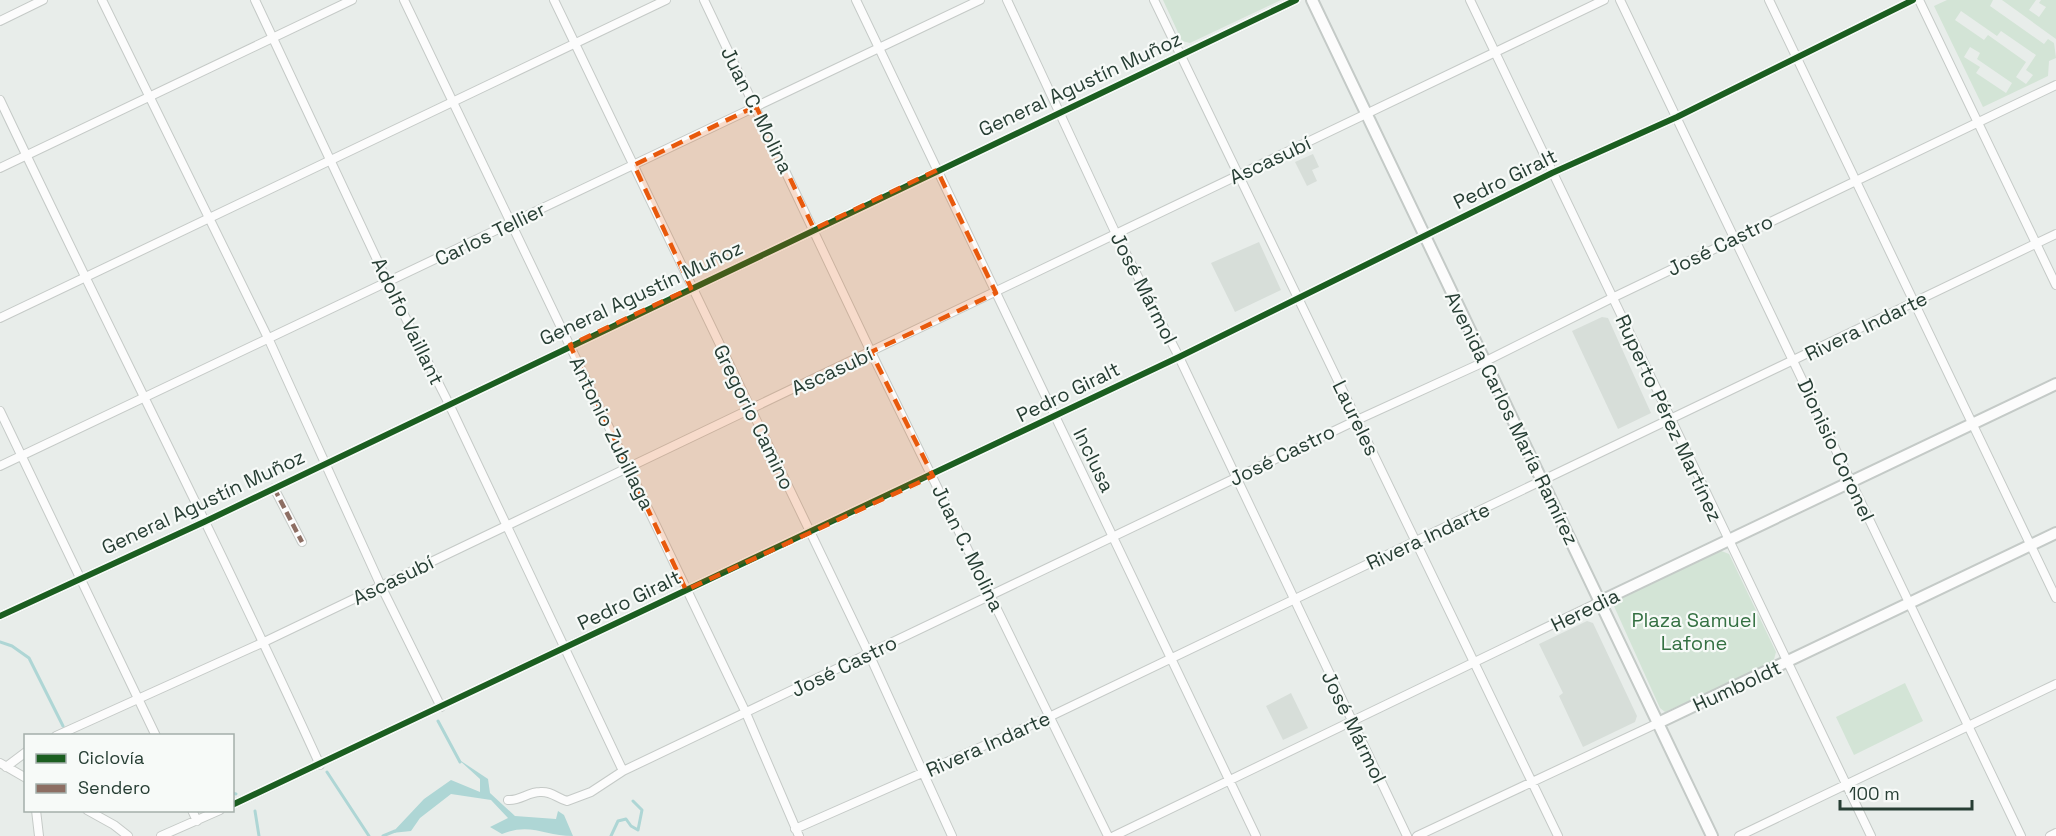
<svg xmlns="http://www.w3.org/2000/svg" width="2056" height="836" font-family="'Space Grotesk',sans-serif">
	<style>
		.built { fill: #d7ded9 }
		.green { fill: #d3e4d6; fill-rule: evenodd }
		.water { fill: #aed6d5 }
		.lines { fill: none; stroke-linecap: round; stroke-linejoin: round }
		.stream { stroke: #aed6d5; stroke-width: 3 }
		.street-casing { stroke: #c5cac7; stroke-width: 10 }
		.secondary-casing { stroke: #c4cac7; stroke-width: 14 }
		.street { stroke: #fcfcfc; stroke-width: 8 }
		.secondary { stroke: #fcfcfc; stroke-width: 10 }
		.quiet { stroke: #8d6e63; stroke-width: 4.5; stroke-dasharray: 9 4.5; stroke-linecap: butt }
		.cycleway-casing { stroke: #f7faf8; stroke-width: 10 }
		.cycleway { stroke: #1b5e20; stroke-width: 6 }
		.marked { fill: #e8590c; fill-opacity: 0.2; stroke: #e8590c; stroke-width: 4.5; stroke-dasharray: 12 8; stroke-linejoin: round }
		.labels { text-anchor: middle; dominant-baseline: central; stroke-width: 4.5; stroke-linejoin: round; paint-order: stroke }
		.street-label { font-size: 20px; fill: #273e34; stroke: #f7faf8 }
		.park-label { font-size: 20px; fill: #357143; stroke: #f7faf8 }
	</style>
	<rect width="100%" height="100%" fill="#e8edea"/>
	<path class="built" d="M 1313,154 L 1319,167 L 1312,170 L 1317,181 L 1307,186 L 1295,162 Z
		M 1259,242 L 1281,290 L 1235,312 L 1211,263 Z
		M 1602,317 L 1608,318 L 1651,413 L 1618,429 L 1572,331 Z
		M 1587,621 L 1593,623 L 1637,716 L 1635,722 L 1583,747 L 1559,696 L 1563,693 L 1539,644 Z
		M 1291,693 L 1308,728 L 1283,740 L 1266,706 Z"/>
	<path class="green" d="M 1163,0 L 1281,0 L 1190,43 L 1182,41 Z
		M 1947,0 L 1993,0 L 1990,6 L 2044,44 L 2048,39 L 2054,43 L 2056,58 L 2049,61 L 2048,76 L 1983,107 L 1934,6 ZM 1961,11 L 1997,36 L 2001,31 L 2036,55 L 2026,70 L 2033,75 L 2026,84 L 2016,77 L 2026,62 L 1988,35 L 1984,40 L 1955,20 ZM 1970,47 L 1980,53 L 1977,59 L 2012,83 L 2006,93 L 1976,73 L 1980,67 L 1964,57 Z
		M 2002,0 L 2036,0 L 2029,10 L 2039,17 L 2046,7 L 2039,3 L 2041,0 L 2056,0 L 2056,39 Z
		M 1719,550 L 1729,554 L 1776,652 L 1773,663 L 1665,712 L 1660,708 L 1613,604 L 1616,600 Z
		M 1905,683 L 1923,721 L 1854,755 L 1836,717 Z"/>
	<path class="water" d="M 458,759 L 488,779 L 490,793 L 515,816 L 556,819 L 558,811 L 564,815 L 573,836 C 545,836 530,822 502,834 L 490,827 L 508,818 L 491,800 L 451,794 L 420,818 L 411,831 L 392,833 L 424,799 L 451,780 L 480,792 L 480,779 Z"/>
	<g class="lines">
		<path class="stream" d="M 0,642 L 12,646 L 29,658 L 63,726
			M 438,721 L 460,762
			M 327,772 L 369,836
			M 232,793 L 236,794
			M 255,811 L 259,836
			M 383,836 L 395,831
			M 611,836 L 618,821 L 626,819 L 631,826 L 638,830 L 642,810 L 633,801"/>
		<defs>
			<path id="street" d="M 102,0 L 269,340 L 381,586 L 441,707
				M 255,0 L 388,283 L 449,404 L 623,771
				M 404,0 L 746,713 L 799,836
				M 554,0 L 869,654 L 952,836
				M 704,0 L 871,352 L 1108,836
				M 856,0 L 1256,836
				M 1007,0 L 1116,234 L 1179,357 L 1407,836
				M 1154,0 L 1558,836
				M 1470,0 L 1871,836
				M 1620,0 L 2021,836
				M 1769,0 L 2056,598
				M 1919,0 L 2056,285
				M 0,21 L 43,0
				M 0,100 C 105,322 218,541 320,765
				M 0,168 L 352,0
				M 0,318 L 666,0
				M 0,411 L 156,736
				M 0,466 L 980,0
				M 274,488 L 302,542
				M 0,616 L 204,522 L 1296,0
				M 56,736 L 264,642 L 1604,0
				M 0,763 L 26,778
				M 6,767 L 26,752
				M 508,800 C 520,801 528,792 540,792 C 551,791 557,798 567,801 L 591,792 L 623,771 L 1357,420 L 1484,362 L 1612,298 L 2056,85
				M 232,805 L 1179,357 L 1552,173 L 1677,117 L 1913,0
				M 36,810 L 39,836
				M 87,810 L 114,825 L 128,836
				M 192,810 L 197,821
				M 795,829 L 1049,717 L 2056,234
				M 161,836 L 220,810
				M 1114,836 L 1601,601
				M 1417,836 L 1658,723
				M 1739,836 L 2056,684
				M 2050,836 L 2056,833"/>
			<path id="secondary" d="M 1312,0 L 1712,836
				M 1601,601 L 2056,384
				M 1658,723 L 2056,533"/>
		</defs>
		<use href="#street" class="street-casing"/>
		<use href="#secondary" class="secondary-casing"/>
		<use href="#street" class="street"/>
		<use href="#secondary" class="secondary"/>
		<path class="quiet" d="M 274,488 L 302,542"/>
		<defs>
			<path id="cycleway" d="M 0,616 L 204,522 L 1296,0
				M 232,805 L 1179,357 L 1552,173 L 1677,117 L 1913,0"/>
		</defs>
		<use href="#cycleway" class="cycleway-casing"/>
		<use href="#cycleway" class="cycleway"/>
	</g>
	<path class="marked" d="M 756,106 L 814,229 L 937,170 L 996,293 L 871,352 L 933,476 L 686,590 L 570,345 L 691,288 L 634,165 Z"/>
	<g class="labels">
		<g class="street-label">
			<text transform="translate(1080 84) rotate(-25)">General Agustín Muñoz</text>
			<text transform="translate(757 110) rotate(64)">Juan C. Molina</text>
			<text transform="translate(1270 160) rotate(-25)">Ascasubí</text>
			<text transform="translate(1505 179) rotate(-26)">Pedro Giralt</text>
			<text transform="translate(490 234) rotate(-26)">Carlos Tellier</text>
			<text transform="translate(1720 245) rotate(-26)">José Castro</text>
			<text transform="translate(1144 288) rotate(63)">José Mármol</text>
			<text transform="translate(641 293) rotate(-25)">General Agustín Muñoz</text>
			<text transform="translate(408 321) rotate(64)">Adolfo Vaillant</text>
			<text transform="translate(1866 326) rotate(-26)">Rivera Indarte</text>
			<text transform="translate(832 371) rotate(-25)">Ascasubí</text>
			<text transform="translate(1068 392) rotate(-26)">Pedro Giralt</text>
			<text transform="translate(754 417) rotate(64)">Gregorio Camino</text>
			<text transform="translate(1356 418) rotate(64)">Laureles</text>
			<text transform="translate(1512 418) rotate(64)">Avenida Carlos María Ramírez</text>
			<text transform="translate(1669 418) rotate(65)">Ruperto Pérez Martínez</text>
			<text transform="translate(612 433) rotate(64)">Antonio Zubillaga</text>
			<text transform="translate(1836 450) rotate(65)">Dionisio Coronel</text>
			<text transform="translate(1282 455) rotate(-26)">José Castro</text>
			<text transform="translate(1094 460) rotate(64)">Inclusa</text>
			<text transform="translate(203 502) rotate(-25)">General Agustín Muñoz</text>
			<text transform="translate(1428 536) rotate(-25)">Rivera Indarte</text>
			<text transform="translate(968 548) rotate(64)">Juan C. Molina</text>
			<text transform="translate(393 580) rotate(-26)">Ascasubí</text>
			<text transform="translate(629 600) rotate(-26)">Pedro Giralt</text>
			<text transform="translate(1585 610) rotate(-26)">Heredia</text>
			<text transform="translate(844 666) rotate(-26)">José Castro</text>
			<text transform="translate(1737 686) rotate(-25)">Humboldt</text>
			<text transform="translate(1354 727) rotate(64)">José Mármol</text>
			<text transform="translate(988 744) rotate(-24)">Rivera Indarte</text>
		</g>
		<g class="park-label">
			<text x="1694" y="620">Plaza Samuel<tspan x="1694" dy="23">Lafone</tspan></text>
		</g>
	</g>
	<rect x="24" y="734" width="210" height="78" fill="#f7faf8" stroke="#a4afaa" stroke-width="1.5"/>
	<rect x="36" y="754" width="30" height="9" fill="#1b5e20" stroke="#a4afaa" stroke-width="1.5"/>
	<text x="78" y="764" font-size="18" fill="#273e34">Ciclovía</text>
	<rect x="36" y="784" width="30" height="9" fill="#8d6e63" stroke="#a4afaa" stroke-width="1.5"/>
	<text x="78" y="794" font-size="18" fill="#273e34">Sendero</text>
	<path d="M1840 800v9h132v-9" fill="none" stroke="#273e34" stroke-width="3"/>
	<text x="1849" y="800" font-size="18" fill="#273e34" stroke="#f7faf8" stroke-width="4.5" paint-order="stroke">100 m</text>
</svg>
